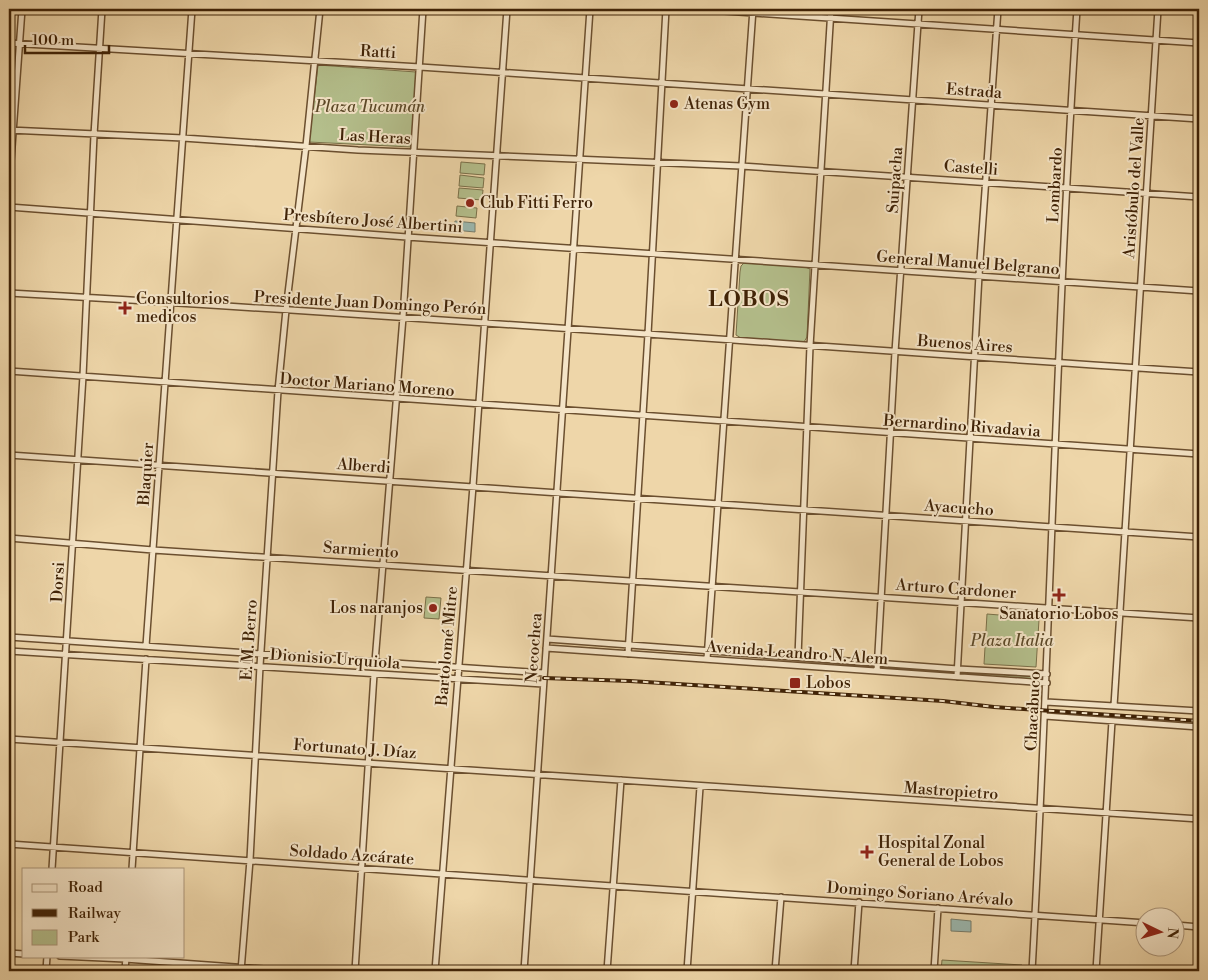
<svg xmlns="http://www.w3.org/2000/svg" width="1208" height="980" font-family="'Libre Bodoni',serif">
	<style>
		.green { fill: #b4bf8c; stroke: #7a7049 }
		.water { fill: #9bb8af; stroke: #767c6b }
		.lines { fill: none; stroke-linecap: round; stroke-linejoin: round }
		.street-casing { stroke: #6b4f2f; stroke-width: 8 }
		.street { stroke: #f4e4c7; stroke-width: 5 }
		.rail-casing { stroke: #3f2206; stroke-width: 4 }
		.rail { stroke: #f4e4c7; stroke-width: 2; stroke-dasharray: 5.5; stroke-linecap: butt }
		.poi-dot { fill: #8f2418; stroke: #f4e4c7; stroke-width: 2 }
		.labels { text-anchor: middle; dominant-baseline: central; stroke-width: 4; stroke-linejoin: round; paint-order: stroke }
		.street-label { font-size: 16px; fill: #3f2206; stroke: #f4e4c7 }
		.poi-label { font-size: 16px; fill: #3f2206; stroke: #f4e4c7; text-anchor: start }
		.park-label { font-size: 16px; font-style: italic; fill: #5c4928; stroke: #f4e4c7 }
		.district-label { font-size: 21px; font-weight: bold; letter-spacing: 1px; fill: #3f2206; stroke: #f4e4c7 }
	</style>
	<rect width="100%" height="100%" fill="#eed6a9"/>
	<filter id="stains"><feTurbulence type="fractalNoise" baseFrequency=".004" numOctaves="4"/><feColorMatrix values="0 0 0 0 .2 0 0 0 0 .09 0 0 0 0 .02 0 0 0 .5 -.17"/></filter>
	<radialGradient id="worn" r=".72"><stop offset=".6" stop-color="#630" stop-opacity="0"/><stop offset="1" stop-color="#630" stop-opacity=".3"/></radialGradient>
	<path class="green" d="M 318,65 L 416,72 L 411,147 L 309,142 Z
		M 461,162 L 485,164 L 484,175 L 460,173 Z
		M 460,175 L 484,178 L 483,188 L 459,186 Z
		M 459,188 L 483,190 L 482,200 L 458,198 Z
		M 457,206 L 477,208 L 476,218 L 456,216 Z
		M 744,263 L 805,267 L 810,269 L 807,337 L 804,342 L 741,338 L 736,335 L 740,272 L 741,266 Z
		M 426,597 L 441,598 L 439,619 L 424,618 Z
		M 987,614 L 1036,618 L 1039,620 L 1036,667 L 984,664 Z
		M 967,672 L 1036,677 L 1037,678 L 1036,679 L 967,675 Z
		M 942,960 L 1022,965 L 1022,971 L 941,971 Z"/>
	<path class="water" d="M 455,221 L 475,223 L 475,232 L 454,230 Z
		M 951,919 L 971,921 L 971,932 L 951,931 Z"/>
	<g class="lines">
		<defs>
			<path id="street" d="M 695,9 L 1199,43
				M 9,43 L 420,67 L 1199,119
				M 9,130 L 183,138 L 358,150 L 741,166 L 1199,197
				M 9,188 L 22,9
				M 9,207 L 407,237 L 1199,291
				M 9,293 C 406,315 802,346 1199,372
				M 9,371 L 1199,454
				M 9,455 L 1199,537
				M 9,538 L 153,550 L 1199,618
				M 9,637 L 544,673
				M 547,639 L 958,669 L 1047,674
				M 146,646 C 160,433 177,221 192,9
				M 546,648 L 1047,683
				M 9,651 L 543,684
				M 628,654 L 648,334 L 666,9
				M 798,657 L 810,346 L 831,9
				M 707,659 L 753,9
				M 375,662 L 403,317 L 423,9
				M 877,671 L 895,352 L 919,9
				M 957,677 L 979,275 L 998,9
				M 1046,702 L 1199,711
				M 1114,706 L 1158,9
				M 1045,716 L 1199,727
				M 9,739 L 1199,819
				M 9,844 L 1146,923
				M 52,869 L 83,376 L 94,135 L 102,9
				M 132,869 L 146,659
				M 1176,925 L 1199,927
				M 9,953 L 24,954
				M 60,956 L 125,959 L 290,971
				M 46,971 L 47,956
				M 125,971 L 126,957
				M 241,971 L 250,860 L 260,666 L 278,391 L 286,310 L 306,146 L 320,9
				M 355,971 L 374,674
				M 435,971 L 473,486 L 507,9
				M 524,971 L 590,9
				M 607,971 L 621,780
				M 687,971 L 700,787
				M 775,971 L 781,897
				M 854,971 L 859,902
				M 934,971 L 938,908
				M 1032,971 C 1050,651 1056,329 1077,9
				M 1096,971 L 1112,721"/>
		</defs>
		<use href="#street" class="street-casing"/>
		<use href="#street" class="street"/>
		<defs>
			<path id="rail" d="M 544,678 L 630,681 L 943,701 L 994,707 L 1199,721"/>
		</defs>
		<use href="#rail" class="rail-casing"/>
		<use href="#rail" class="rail"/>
	</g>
	<g class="poi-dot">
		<circle cx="674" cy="104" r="5"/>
		<circle cx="470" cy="203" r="5"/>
		<path d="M122.5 300.5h5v5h5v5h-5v5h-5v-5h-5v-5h5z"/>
		<path d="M1056.5 587.5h5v5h5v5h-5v5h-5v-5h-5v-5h5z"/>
		<circle cx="433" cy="608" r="5"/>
		<rect x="789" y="677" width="12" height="12" rx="2.5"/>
		<path d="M864.5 844.5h5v5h5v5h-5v5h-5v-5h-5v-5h5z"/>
	</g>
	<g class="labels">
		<g class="street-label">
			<text transform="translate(378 52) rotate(3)">Ratti</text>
			<text transform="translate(974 91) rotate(4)">Estrada</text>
			<text transform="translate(375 137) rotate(3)">Las Heras</text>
			<text transform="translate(971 168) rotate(4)">Castelli</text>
			<text transform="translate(895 180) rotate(-86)">Suipacha</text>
			<text transform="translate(1055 185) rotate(-87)">Lombardo</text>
			<text transform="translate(1134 188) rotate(-86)">Aristóbulo del Valle</text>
			<text transform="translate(373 221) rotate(4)">Presbítero José Albertini</text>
			<text transform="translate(968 263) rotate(4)">General Manuel Belgrano</text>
			<text transform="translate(370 303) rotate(3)">Presidente Juan Domingo Perón</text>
			<text transform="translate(965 344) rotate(4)">Buenos Aires</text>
			<text transform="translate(367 385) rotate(4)">Doctor Mariano Moreno</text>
			<text transform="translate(962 426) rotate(4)">Bernardino Rivadavia</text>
			<text transform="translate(364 466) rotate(4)">Alberdi</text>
			<text transform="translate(146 474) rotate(-86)">Blaquier</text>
			<text transform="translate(959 508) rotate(4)">Ayacucho</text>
			<text transform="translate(361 550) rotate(4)">Sarmiento</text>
			<text transform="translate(58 582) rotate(-87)">Dorsi</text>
			<text transform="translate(956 589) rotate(4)">Arturo Cardoner</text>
			<text transform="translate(249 640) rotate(-86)">E. M. Berro</text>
			<text transform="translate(447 646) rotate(-85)">Bartolomé Mitre</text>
			<text transform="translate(534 648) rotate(-86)">Necochea</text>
			<text transform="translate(797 653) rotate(4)">Avenida Leandro N. Alem</text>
			<text transform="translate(335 659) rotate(4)">Dionisio Urquiola</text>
			<text transform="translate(1033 711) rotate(-87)">Chacabuco</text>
			<text transform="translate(355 749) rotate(4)">Fortunato J. Díaz</text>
			<text transform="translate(951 791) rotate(4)">Mastropietro</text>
			<text transform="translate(352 855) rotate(4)">Soldado Azcárate</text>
			<text transform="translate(920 894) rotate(4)">Domingo Soriano Arévalo</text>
		</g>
		<g class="poi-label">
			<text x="684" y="104">Atenas Gym</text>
			<text x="480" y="203">Club Fitti Ferro</text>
			<text x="136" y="299">Consultorios<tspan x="136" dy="18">medicos</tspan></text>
			<text x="423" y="608" text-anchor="end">Los naranjos</text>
			<text x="1059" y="614" text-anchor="middle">Sanatorio Lobos</text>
			<text x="806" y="683">Lobos</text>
			<text x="878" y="843">Hospital Zonal<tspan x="878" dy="18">General de Lobos</tspan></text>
		</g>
		<g class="park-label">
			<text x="370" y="107">Plaza Tucumán</text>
			<text x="1012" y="641">Plaza Italia</text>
		</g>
		<g class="district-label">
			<text x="749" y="300">LOBOS</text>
		</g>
	</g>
	<rect width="1208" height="980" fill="none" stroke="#eed6a9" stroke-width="30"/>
	<rect x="10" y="10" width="1188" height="960" fill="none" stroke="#3f2206" stroke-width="2.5"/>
	<rect x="15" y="15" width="1178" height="950" fill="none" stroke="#3f2206"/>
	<rect x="22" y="868" width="162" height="90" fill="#f4e4c7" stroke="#ac967a"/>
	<rect x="32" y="884" width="25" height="8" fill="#f4e4c7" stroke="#ac967a"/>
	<text x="68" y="892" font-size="15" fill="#3f2206">Road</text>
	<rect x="32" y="909" width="25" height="8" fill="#3f2206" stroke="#ac967a"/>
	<text x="68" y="918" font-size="15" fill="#3f2206">Railway</text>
	<rect x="32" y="930" width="25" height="15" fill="#b4bf8c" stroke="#ac967a"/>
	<text x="68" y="942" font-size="15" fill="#3f2206">Park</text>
	<g transform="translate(1160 932) rotate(95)"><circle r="24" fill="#f4e4c7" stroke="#ac967a"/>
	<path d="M0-4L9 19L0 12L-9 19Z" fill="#8f2418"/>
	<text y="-8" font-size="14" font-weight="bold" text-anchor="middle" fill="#3f2206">N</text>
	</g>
	<path d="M25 45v8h84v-8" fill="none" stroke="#3f2206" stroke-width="2.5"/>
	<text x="32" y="45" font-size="15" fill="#3f2206" stroke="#f4e4c7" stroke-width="4" paint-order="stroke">100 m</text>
	<rect width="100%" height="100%" filter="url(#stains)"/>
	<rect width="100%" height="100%" fill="url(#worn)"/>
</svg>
